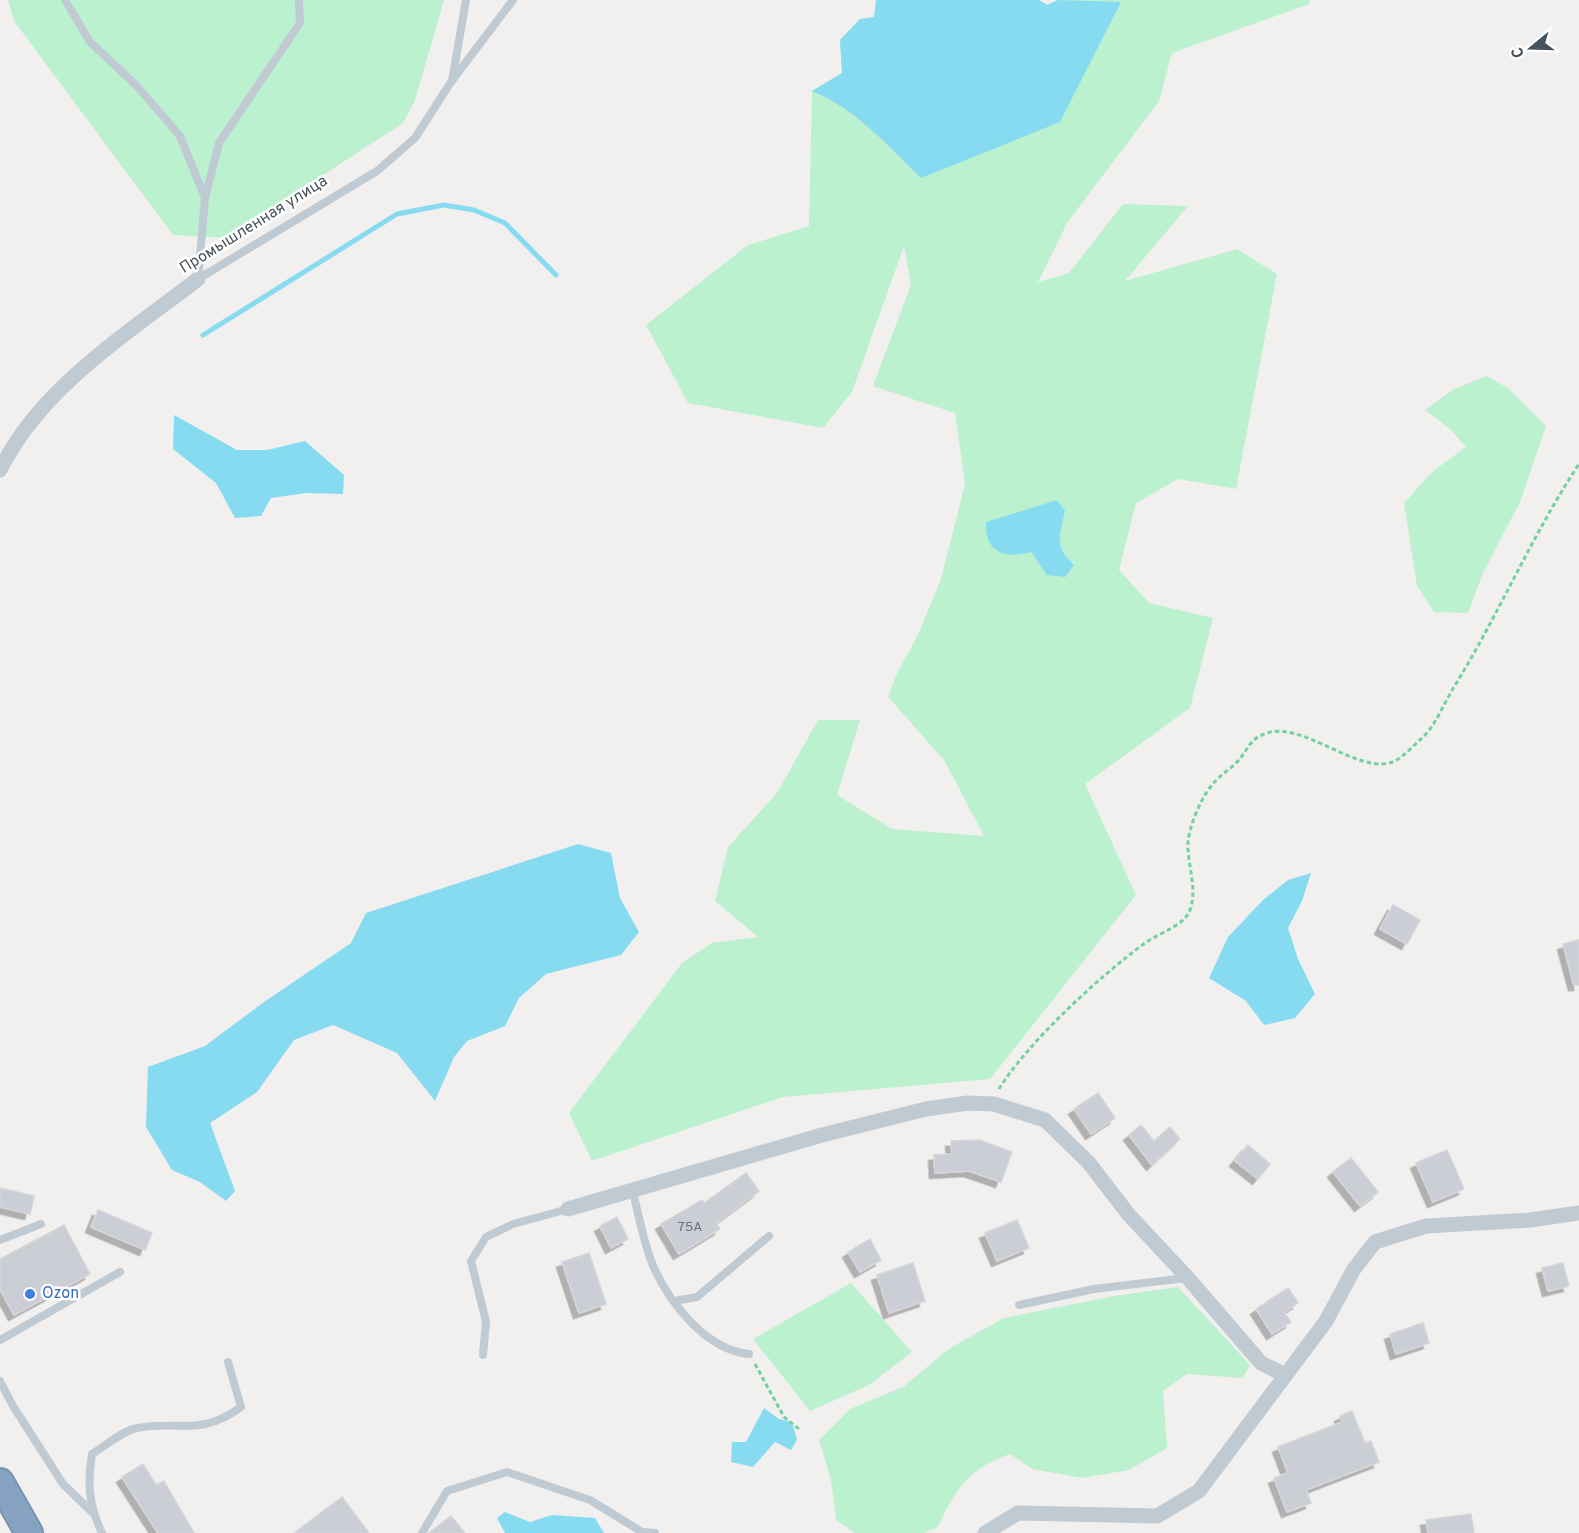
<svg xmlns="http://www.w3.org/2000/svg" width="1579" height="1533" font-family="Overpass,sans-serif">
	<style>
		.green { fill: #bcf1d0 }
		.water { fill: #87dbf0 }
		.lines { fill: none; stroke-linecap: round; stroke-linejoin: round }
		.stream { stroke: #87dbf0; stroke-width: 5 }
		.building { fill: #cbced4; stroke: #d3d5db; stroke-width: 1.5; filter: url(#shadow) }
		.highway-casing { stroke: #708dac; stroke-width: 30 }
		.path { stroke: #72d1a1; stroke-width: 3; stroke-dasharray: 4.5 3; stroke-linecap: butt }
		.lane { stroke: #bfcad2; stroke-width: 8 }
		.street { stroke: #bfcad2; stroke-width: 15 }
		.highway { stroke: #85a2c0; stroke-width: 27 }
		.shop-dot { fill: #3f7fe0; stroke: #fff; stroke-width: 2 }
		.labels { text-anchor: middle; dominant-baseline: central; stroke-width: 5; stroke-linejoin: round; paint-order: stroke }
		.number-label { font-size: 14px; fill: #67727b }
		.street-label { font-size: 16px; fill: #46535d; stroke: #fff }
		.shop-label { font-size: 16px; fill: #366cbe; stroke: #fff; text-anchor: start }
	</style>
	<defs>
		<filter id="shadow"><feDropShadow dx="-5.5" dy="5.5" stdDeviation="0" flood-color="#0004"/></filter>
	</defs>
	<rect width="100%" height="100%" fill="#f2efef"/>
	<path class="green" d="M 8,0 L 444,0 L 415,100 L 403,123 L 227,238 L 173,235 L 14,21 Z
		M 876,0 L 1039,0 L 1047,5 L 1058,0 L 1310,0 L 1309,4 L 1172,53 L 1159,101 L 1067,223 L 1038,282 L 1069,273 L 1123,204 L 1188,206 L 1125,281 L 1237,249 L 1277,274 L 1236,489 L 1178,479 L 1136,503 L 1119,570 L 1149,603 L 1213,618 L 1190,708 L 1085,784 L 1136,895 L 990,1079 L 783,1097 L 592,1161 L 569,1113 L 682,963 L 712,943 L 758,937 L 715,901 L 728,847 L 777,793 L 818,720 L 860,720 L 837,795 L 892,829 L 984,836 L 944,760 L 888,697 L 897,673 L 918,635 L 941,579 L 965,484 L 955,413 L 873,386 L 911,285 L 904,246 L 852,392 L 823,428 L 688,403 L 646,325 L 748,245 L 809,226 L 812,91 L 842,73 L 840,40 L 860,19 L 874,17 Z
		M 1487,376 L 1508,388 L 1546,426 L 1520,502 L 1483,573 L 1468,613 L 1434,612 L 1417,586 L 1404,503 L 1433,471 L 1466,447 L 1450,429 L 1425,410 L 1454,389 Z
		M 851,1283 L 912,1352 L 869,1385 L 810,1411 L 753,1339 Z
		M 1178,1287 L 1250,1365 L 1243,1378 L 1187,1374 L 1163,1391 L 1167,1448 L 1129,1470 L 1082,1478 L 1032,1469 L 1010,1454 C 969,1468 956,1488 938,1527 L 924,1533 L 855,1533 L 836,1520 L 831,1480 L 819,1440 L 850,1409 L 903,1387 L 950,1348 L 1004,1318 L 1114,1296 Z"/>
	<path class="water" d="M 876,0 L 1039,0 L 1047,5 L 1058,0 L 1121,2 L 1060,122 L 921,178 C 887,145 856,109 812,91 L 842,73 L 840,40 L 860,19 L 874,17 Z
		M 174,415 L 237,450 L 267,450 L 305,441 L 344,475 L 343,494 L 306,493 L 271,498 L 261,516 L 235,518 L 216,483 L 173,449 Z
		M 1057,500 L 1065,511 C 1060,536 1053,546 1074,565 L 1065,577 L 1047,575 L 1031,552 C 1004,559 985,553 986,522 Z
		M 578,844 L 611,853 L 620,898 L 639,932 L 621,955 L 546,974 L 519,998 L 505,1026 L 467,1041 L 454,1057 L 435,1101 L 397,1053 L 333,1025 L 294,1040 L 257,1092 L 210,1123 L 235,1191 L 226,1201 L 200,1182 L 172,1170 L 146,1127 L 148,1067 L 205,1046 L 264,1002 L 351,943 L 366,913 Z
		M 1311,873 L 1302,901 L 1288,928 L 1298,959 L 1315,994 L 1295,1018 L 1264,1025 L 1246,1001 L 1209,978 L 1228,937 L 1263,900 L 1288,880 Z
		M 764,1408 L 779,1419 L 792,1422 L 797,1440 L 791,1450 L 775,1442 L 753,1467 L 731,1462 L 732,1442 L 746,1442 Z
		M 505,1512 L 530,1522 L 552,1515 L 595,1518 L 604,1533 L 505,1533 L 497,1518 Z"/>
	<g class="lines">
		<path class="stream" d="M 203,335 L 397,214 L 444,205 L 474,210 L 505,223 L 556,275"/>
	</g>
	<path class="building" d="M 1393,905 L 1420,920 L 1407,944 L 1380,929 Z
		M 1579,940 L 1579,985 L 1574,985 L 1563,944 Z
		M 1098,1093 L 1115,1118 L 1091,1134 L 1074,1109 Z
		M 1141,1125 L 1154,1141 L 1170,1127 L 1180,1139 L 1152,1165 L 1129,1135 Z
		M 979,1140 L 1012,1152 L 1001,1182 L 969,1171 L 935,1173 L 934,1155 L 952,1154 L 951,1141 Z
		M 1248,1145 L 1270,1164 L 1258,1179 L 1235,1161 Z
		M 1447,1150 L 1464,1189 L 1433,1202 L 1416,1163 Z
		M 1351,1158 L 1378,1192 L 1360,1206 L 1333,1172 Z
		M 746,1173 L 759,1191 L 716,1223 L 720,1229 L 679,1254 L 661,1224 L 702,1200 L 704,1203 Z
		M 0,1188 L 34,1196 L 30,1214 L 0,1207 Z
		M 98,1210 L 152,1233 L 145,1250 L 91,1227 Z
		M 617,1217 L 628,1239 L 611,1248 L 600,1226 Z
		M 1017,1220 L 1029,1248 L 997,1261 L 985,1233 Z
		M 64,1225 L 90,1274 L 14,1315 L 0,1289 L 0,1259 Z
		M 870,1239 L 881,1260 L 860,1272 L 848,1252 Z
		M 589,1253 L 606,1304 L 579,1313 L 562,1262 Z
		M 913,1263 L 925,1301 L 889,1313 L 877,1275 Z
		M 1563,1263 L 1569,1286 L 1548,1291 L 1542,1268 Z
		M 1288,1288 L 1298,1303 L 1284,1312 L 1291,1322 L 1272,1334 L 1256,1309 Z
		M 1423,1323 L 1429,1343 L 1396,1354 L 1390,1334 Z
		M 1352,1411 L 1365,1443 L 1371,1441 L 1379,1462 L 1306,1490 L 1311,1503 L 1287,1512 L 1274,1478 L 1288,1473 L 1278,1447 L 1342,1422 L 1340,1416 Z
		M 143,1464 L 156,1485 L 164,1481 L 194,1533 L 158,1533 L 122,1477 Z
		M 342,1497 L 369,1533 L 294,1533 Z
		M 1471,1514 L 1474,1533 L 1428,1533 L 1426,1520 Z
		M 451,1516 L 465,1533 L 429,1533 Z"/>
	<g class="lines">
		<defs>
			<path id="highway" d="M 0,1482 L 29,1533"/>
		</defs>
		<use href="#highway" class="highway-casing"/>
		<path class="path" d="M 999,1089 C 1027,1043 1101,975 1145,943 C 1159,933 1184,926 1190,910 C 1198,888 1187,865 1188,843 C 1189,826 1201,798 1212,785 C 1219,776 1229,770 1237,762 C 1247,752 1248,741 1262,735 C 1300,716 1359,778 1395,761 C 1404,756 1413,746 1421,739 C 1435,727 1444,703 1454,687 C 1499,614 1532,535 1579,464
			M 755,1364 L 784,1417 L 799,1429"/>
		<path class="lane" d="M 65,0 L 90,42 L 137,86 L 180,136 L 205,198
			M 452,81 L 466,0
			M 198,279 L 377,171 L 415,138 L 451,82 L 513,0
			M 198,279 L 205,198 L 219,143 L 300,23 L 299,0
			M 633,1192 C 639,1217 644,1245 654,1268 C 671,1305 707,1350 749,1354
			M 0,1240 L 41,1224
			M 674,1301 L 697,1297 L 769,1236
			M 1019,1305 L 1094,1289 L 1186,1278
			M 0,1340 L 120,1272
			M 483,1355 L 486,1322 L 471,1261 L 486,1237 L 513,1224 L 568,1209
			M 0,1381 L 13,1406 L 63,1484 L 92,1512
			M 102,1533 C 89,1506 87,1483 92,1454 C 105,1446 122,1431 137,1428 C 180,1420 200,1437 241,1407 L 228,1362
			M 422,1533 L 447,1491 L 507,1472 L 590,1500 L 642,1532 L 655,1533"/>
		<path class="street" d="M 0,470 C 41,387 127,334 198,279
			M 568,1209 L 822,1135 L 926,1109 L 968,1103 L 994,1104 L 1045,1120 L 1089,1163 L 1129,1215 L 1187,1277 L 1261,1363 L 1285,1375
			M 985,1533 L 1018,1513 L 1157,1516 L 1199,1491 L 1326,1321 L 1354,1269 L 1375,1242 L 1426,1226 L 1530,1220 L 1579,1213"/>
		<use href="#highway" class="highway"/>
	</g>
	<circle class="shop-dot" cx="30" cy="1294" r="6"/>
	<g class="labels">
		<g class="number-label">
			<text x="690" y="1227">75А</text>
		</g>
		<g class="street-label">
			<text transform="translate(254 225) rotate(-32)">Промышленная улица</text>
		</g>
		<g class="shop-label">
			<text x="42" y="1294">Ozon</text>
		</g>
	</g>
	<g transform="translate(1531 48) rotate(251)" stroke="#ffffff" stroke-width="4.5" paint-order="stroke">
	<path d="M0-4.5L10 22L0 15L-10 22Z" fill="#46535d"/>
	<text y="-9" font-size="16" font-weight="bold" text-anchor="middle" fill="#46535d">С</text>
	</g>
</svg>
